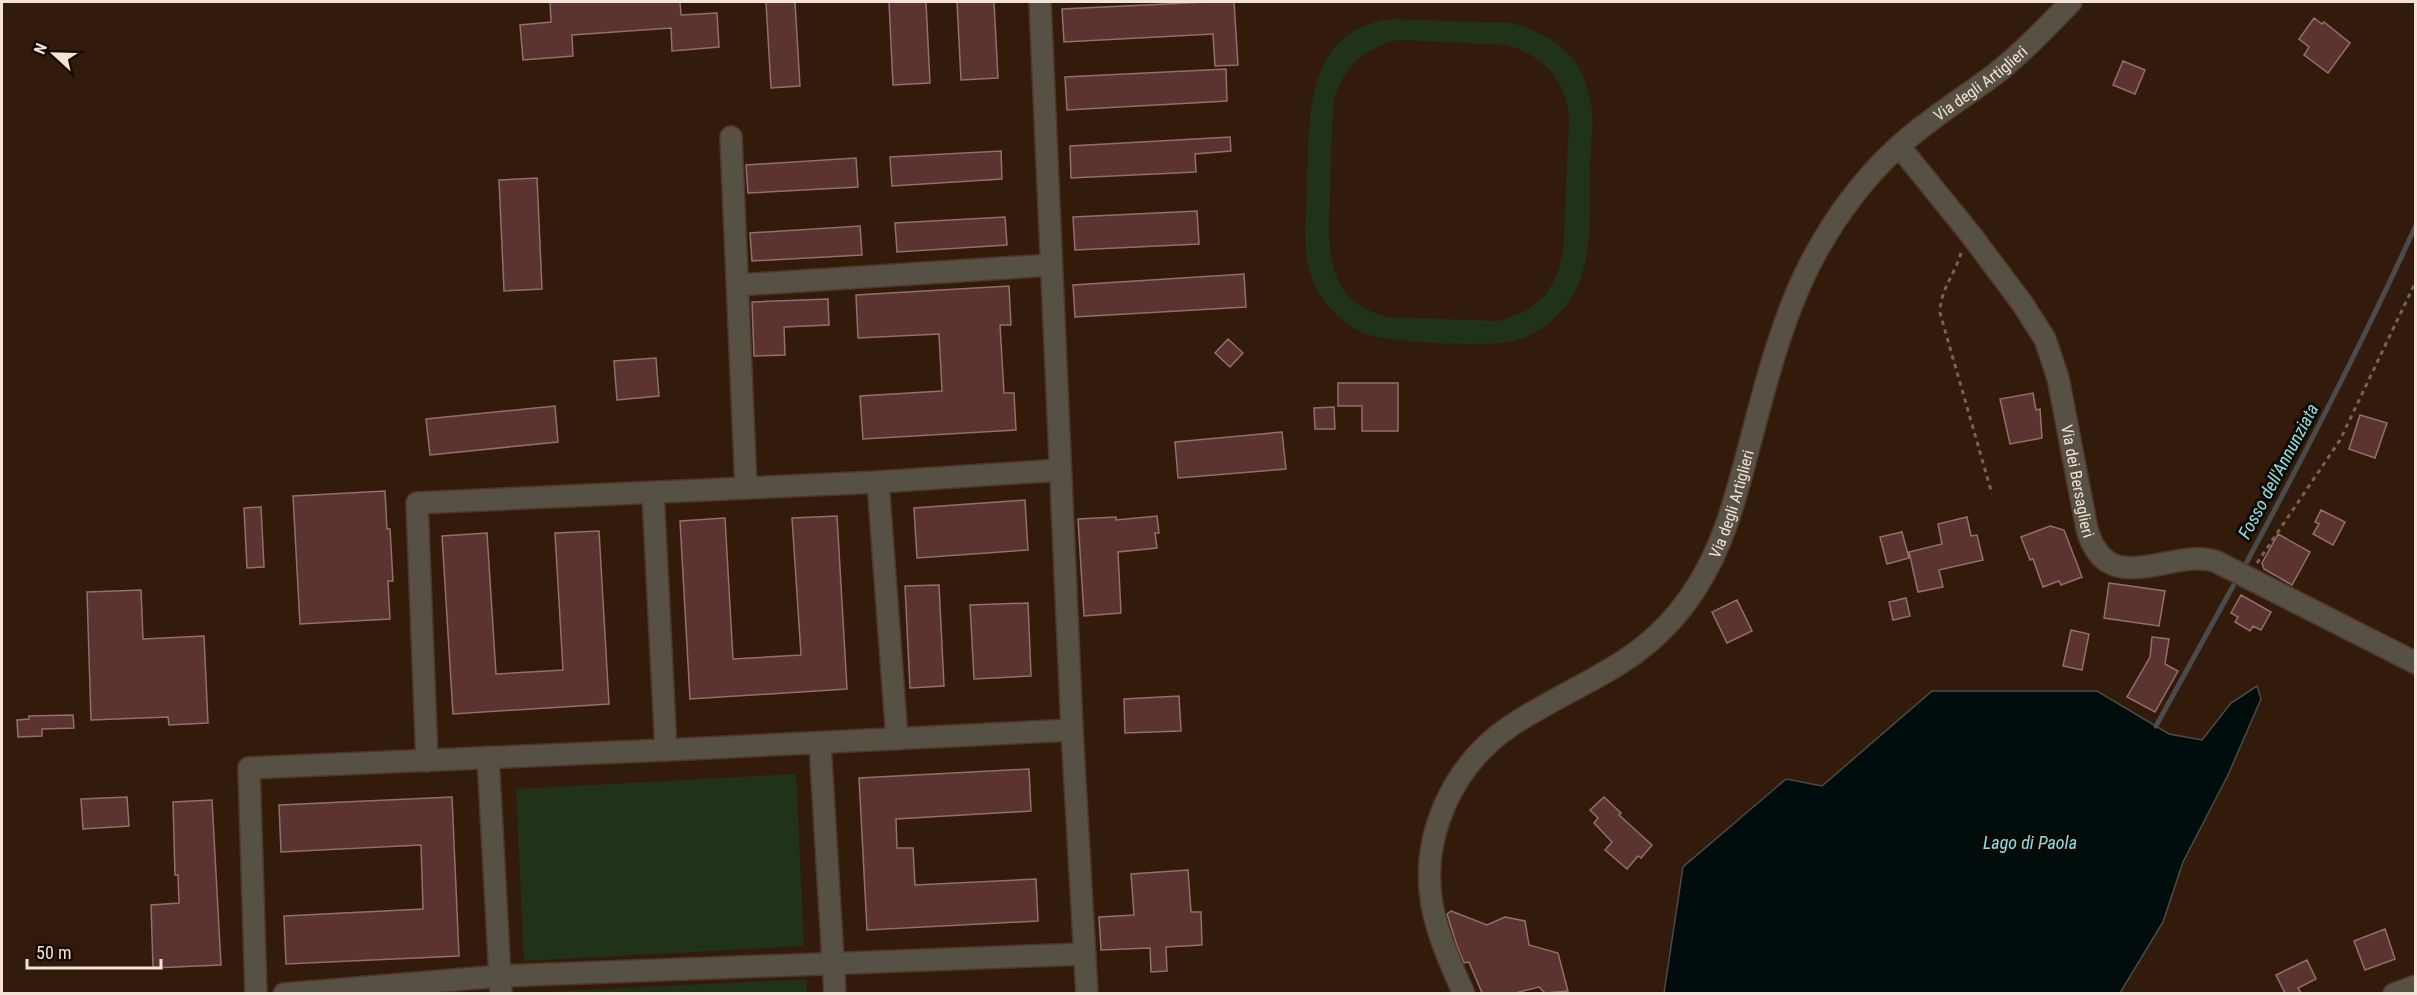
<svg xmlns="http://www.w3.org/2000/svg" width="2417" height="995" font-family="'Roboto Condensed',sans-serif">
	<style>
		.green { fill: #203318; fill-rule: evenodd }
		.water { fill: #010c0d; stroke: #4a4c4a; stroke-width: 1.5 }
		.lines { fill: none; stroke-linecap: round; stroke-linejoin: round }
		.stream { stroke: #4a4c4a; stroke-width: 5 }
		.building { fill: #5b3431; stroke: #936f6b; stroke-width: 1.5 }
		.minor-casing { stroke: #4e3728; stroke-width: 24 }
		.path { stroke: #786254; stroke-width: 3; stroke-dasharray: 4.5 4.5; stroke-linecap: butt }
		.minor { stroke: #575044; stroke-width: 21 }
		.labels { text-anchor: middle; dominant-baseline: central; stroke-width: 6; stroke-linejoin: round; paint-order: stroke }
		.street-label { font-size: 16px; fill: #f3e2d8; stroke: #130904 }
		.water-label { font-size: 18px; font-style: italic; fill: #88e2e4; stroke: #130904 }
	</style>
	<rect width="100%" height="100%" fill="#331b0b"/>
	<path class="green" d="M 1391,19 L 1511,23 C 1537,30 1565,43 1579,68 C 1585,78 1588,91 1591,103 C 1594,122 1591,143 1590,163 C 1589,199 1593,239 1582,274 C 1578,288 1570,302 1559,313 C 1548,326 1533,335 1517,340 C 1491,348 1384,343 1361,332 C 1344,324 1330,310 1320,295 C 1300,264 1306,226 1307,191 C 1310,124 1301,31 1391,19 ZM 1400,40 L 1506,45 C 1542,54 1568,81 1569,120 L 1563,254 L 1557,275 L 1547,293 L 1528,310 L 1500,321 L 1388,317 C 1323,301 1328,247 1330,193 C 1331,164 1332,135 1333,105 C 1340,70 1364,46 1400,40 Z
		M 796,774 L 804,946 L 524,961 L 516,789 Z
		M 806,979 L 807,993 L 526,993 Z"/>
	<path class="water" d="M 2257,686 L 2261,699 L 2228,775 L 2183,862 L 2163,922 L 2120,993 L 1664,993 L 1683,867 L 1786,779 L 1822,786 L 1932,691 L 2097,691 L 2169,734 L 2202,740 L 2231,703 Z"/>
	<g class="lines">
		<path class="stream" d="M 2243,569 C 2304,456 2363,342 2416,225
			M 2156,726 L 2238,577"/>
	</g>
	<path class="building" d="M 550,2 L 680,2 L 681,15 L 717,13 L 719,47 L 672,51 L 671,28 L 572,35 L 573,56 L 523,60 L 520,25 L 551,22 Z
		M 766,2 L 795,2 L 800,86 L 771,88 Z
		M 889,2 L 926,2 L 930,83 L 893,85 Z
		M 957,2 L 994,2 L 998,78 L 961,80 Z
		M 1208,2 L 1234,2 L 1238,65 L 1215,66 L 1213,34 L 1064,42 L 1062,9 Z
		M 2314,18 L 2322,24 L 2324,22 L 2350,43 L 2328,73 L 2304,55 L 2309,47 L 2299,39 Z
		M 2123,61 L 2145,70 L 2135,94 L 2113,85 Z
		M 1226,69 L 1227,101 L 1067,110 L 1065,77 Z
		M 1230,137 L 1231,151 L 1195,154 L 1196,172 L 1071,178 L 1070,146 Z
		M 1001,151 L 1002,179 L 892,186 L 890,157 Z
		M 856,158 L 858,187 L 748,193 L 746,165 Z
		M 537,178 L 542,289 L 504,291 L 499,180 Z
		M 1197,211 L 1199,244 L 1075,250 L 1073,217 Z
		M 1005,217 L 1007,245 L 897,252 L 895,223 Z
		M 860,226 L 862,255 L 752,261 L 750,233 Z
		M 1244,274 L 1246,307 L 1075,317 L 1073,285 Z
		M 1009,286 L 1011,325 L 1000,325 L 1004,393 L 1014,393 L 1016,430 L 863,439 L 860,396 L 942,391 L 939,334 L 858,338 L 856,295 Z
		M 828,299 L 829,325 L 784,327 L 785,355 L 754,356 L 752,302 Z
		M 1228,339 L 1243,353 L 1230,367 L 1215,353 Z
		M 656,358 L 659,396 L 617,400 L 614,361 Z
		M 1338,383 L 1398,383 L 1398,431 L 1362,431 L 1362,406 L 1338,406 Z
		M 2033,393 L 2036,410 L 2040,409 L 2042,438 L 2010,444 L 2000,399 Z
		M 555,406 L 558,442 L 430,455 L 426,419 Z
		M 1334,407 L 1335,429 L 1315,429 L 1314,408 Z
		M 2360,415 L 2387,423 L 2375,458 L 2349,449 Z
		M 1282,432 L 1286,469 L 1178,478 L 1175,442 Z
		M 385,491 L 387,529 L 390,529 L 393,581 L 388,581 L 390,619 L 300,624 L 293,496 Z
		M 1025,500 L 1028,550 L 917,558 L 914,508 Z
		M 261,507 L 264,567 L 247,568 L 244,508 Z
		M 2321,510 L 2345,522 L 2333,545 L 2313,534 L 2319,524 L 2315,522 Z
		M 837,516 L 847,689 L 690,699 L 680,521 L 725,518 L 733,659 L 801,655 L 792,518 Z
		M 1157,516 L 1159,533 L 1155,533 L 1157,548 L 1118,552 L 1121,613 L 1084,616 L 1078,519 L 1116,517 L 1116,520 Z
		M 1967,517 L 1971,536 L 1977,535 L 1983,560 L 1939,570 L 1943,587 L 1918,592 L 1909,552 L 1942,544 L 1938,524 Z
		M 2050,526 L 2064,530 L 2082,577 L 2061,585 L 2059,581 L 2043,587 L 2033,559 L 2030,560 L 2021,537 Z
		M 599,531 L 609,704 L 453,714 L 442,536 L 487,533 L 496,674 L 563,670 L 555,533 Z
		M 1902,532 L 1909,558 L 1887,564 L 1880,537 Z
		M 2278,534 L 2310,552 L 2292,585 L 2264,569 L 2262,563 Z
		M 2109,583 L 2165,591 L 2159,626 L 2104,618 Z
		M 939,585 L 944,686 L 910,688 L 905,586 Z
		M 141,590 L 143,639 L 204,636 L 208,723 L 169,725 L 168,717 L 91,720 L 87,592 Z
		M 2241,595 L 2271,612 L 2261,630 L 2253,626 L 2250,631 L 2235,622 L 2238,617 L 2231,613 Z
		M 1906,598 L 1910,616 L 1893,620 L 1889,602 Z
		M 1737,600 L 1752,631 L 1727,643 L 1712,612 Z
		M 1028,603 L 1031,676 L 974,679 L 970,605 Z
		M 2071,630 L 2089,634 L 2082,670 L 2063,666 Z
		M 2152,637 L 2169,639 L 2165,664 L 2178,671 L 2155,712 L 2127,697 L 2150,657 Z
		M 1179,696 L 1181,731 L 1125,733 L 1124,699 Z
		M 73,715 L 74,728 L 42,729 L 42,736 L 18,737 L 17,720 L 29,719 L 29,716 Z
		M 1029,769 L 1031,811 L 896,819 L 897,848 L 913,848 L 915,885 L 1036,879 L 1038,921 L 867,930 L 859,778 Z
		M 127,797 L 129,826 L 83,829 L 81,799 Z
		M 452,797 L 459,956 L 286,964 L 284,916 L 423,909 L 421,845 L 281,852 L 279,805 Z
		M 1604,797 L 1621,813 L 1619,815 L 1652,845 L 1641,858 L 1638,856 L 1627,869 L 1605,850 L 1612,842 L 1594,823 L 1598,818 L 1590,810 Z
		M 212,800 L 221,965 L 153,968 L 151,905 L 179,903 L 178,875 L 175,875 L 173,802 Z
		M 1188,870 L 1191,912 L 1201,912 L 1202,945 L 1166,947 L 1167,971 L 1151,972 L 1150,948 L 1101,950 L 1099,917 L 1134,915 L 1131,874 Z
		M 1451,911 L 1487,925 L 1505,917 L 1525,921 L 1529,945 L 1558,953 L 1568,991 L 1545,993 L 1539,987 L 1515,993 L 1482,993 L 1469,962 L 1464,963 L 1457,946 L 1447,914 Z
		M 2385,929 L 2395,959 L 2365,970 L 2354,941 Z
		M 2307,960 L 2316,979 L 2298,988 L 2301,993 L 2285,993 L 2276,975 Z"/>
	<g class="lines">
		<defs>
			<g id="minor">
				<path d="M 1040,2 L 1072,730 L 1087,994"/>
				<path d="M 731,137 L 746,488"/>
				<path id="s1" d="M 1899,146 L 1971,235 L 2022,303 L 2045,339 L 2058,378 L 2087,529 C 2107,601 2170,548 2215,561 L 2416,663"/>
				<path d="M 738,285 L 1051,265"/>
				<path d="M 878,482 L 897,739"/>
				<path d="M 653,493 L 666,750"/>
				<path d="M 820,743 L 835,994"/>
				<path d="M 488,757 L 501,994"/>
				<path d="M 427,761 L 417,503 L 878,482 L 1060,470"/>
				<path d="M 256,994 L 249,768 L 666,750 L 1072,730"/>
				<path d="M 284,994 L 501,976 L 1085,954"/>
				<path id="s2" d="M 1464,994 C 1451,965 1438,936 1432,905 C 1420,836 1453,764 1512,725 C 1584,678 1646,666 1696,588 C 1724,545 1736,496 1749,447 C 1765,386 1782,318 1811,262 C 1833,220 1863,179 1898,147 C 1927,120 1962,99 1994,75 C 2022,53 2047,27 2071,2"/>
				<path d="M 2394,994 L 2416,986"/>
			</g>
		</defs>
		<use href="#minor" class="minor-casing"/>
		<path class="path" d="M 1961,253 C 1955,274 1940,290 1940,313 L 1992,494
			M 2257,563 L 2340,440 L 2416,281"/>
		<use href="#minor" class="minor"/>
	</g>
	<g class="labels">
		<g class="street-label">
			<text stroke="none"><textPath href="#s2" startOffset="1131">Via degli Artiglieri</textPath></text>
			<text stroke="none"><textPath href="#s1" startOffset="388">Via dei Bersaglieri</textPath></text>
			<text stroke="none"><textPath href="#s2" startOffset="627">Via degli Artiglieri</textPath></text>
		</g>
		<g class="water-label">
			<text transform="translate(2278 471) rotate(-62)">Fosso dell'Annunziata</text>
			<text x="2030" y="842">Lago di Paola</text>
		</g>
	</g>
	<rect width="2417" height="995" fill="none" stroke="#f3e2d8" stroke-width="6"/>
	<g transform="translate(54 54) rotate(292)" stroke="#130904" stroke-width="4.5" paint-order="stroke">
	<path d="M0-4.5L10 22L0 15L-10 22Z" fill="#f3e2d8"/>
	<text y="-9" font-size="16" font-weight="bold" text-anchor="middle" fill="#f3e2d8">N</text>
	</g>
	<path d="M27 959v9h134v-9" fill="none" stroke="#f3e2d8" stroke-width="3"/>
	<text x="36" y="959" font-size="18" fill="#f3e2d8" stroke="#130904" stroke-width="4.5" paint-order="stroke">50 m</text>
</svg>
